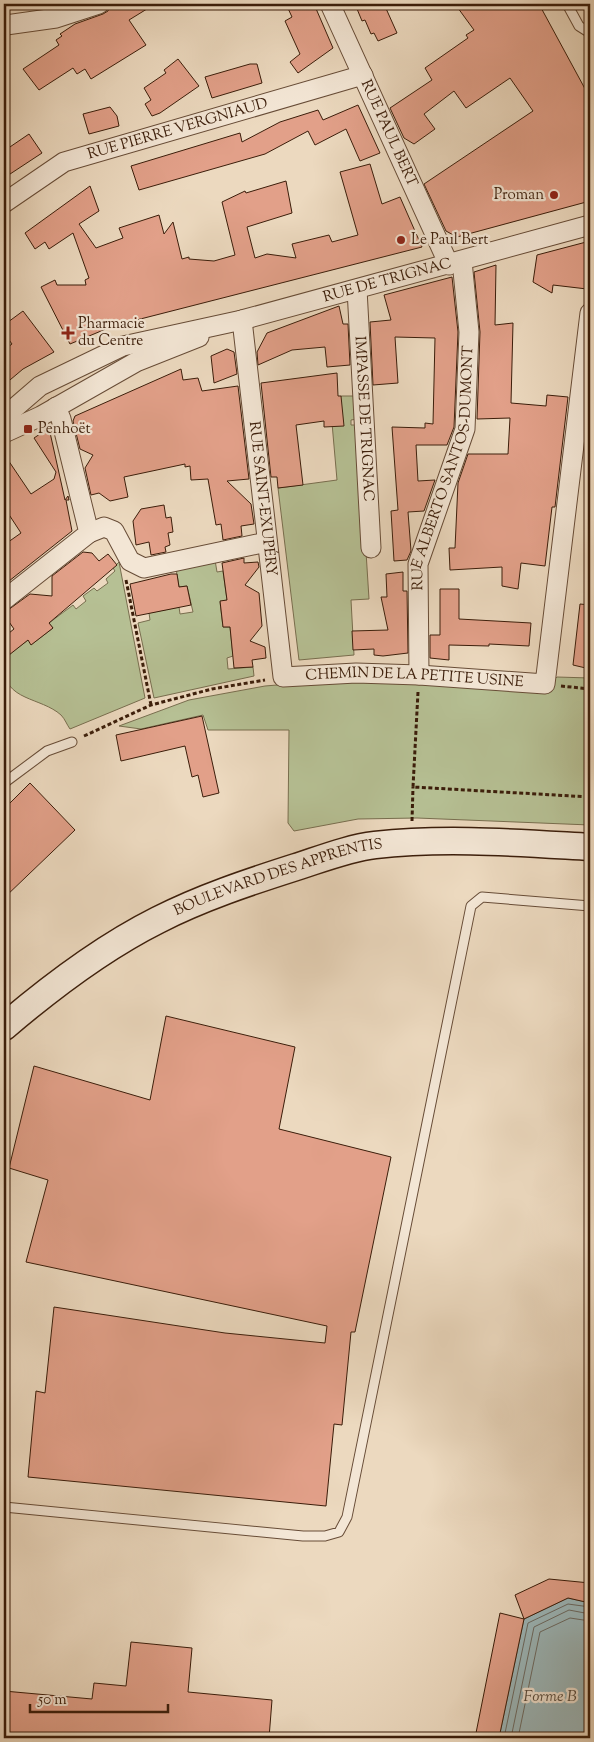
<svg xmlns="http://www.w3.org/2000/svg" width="594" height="1742" font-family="'Sorts Mill Goudy',serif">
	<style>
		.green { fill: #b6c094; stroke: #786e4f }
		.water { fill: #9cb8bb; stroke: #757a74 }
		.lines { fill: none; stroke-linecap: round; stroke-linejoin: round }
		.shore { stroke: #6c6a62; stroke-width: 1 }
		.building { fill: #e2a089; stroke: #3b1d0a }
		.lane-casing { stroke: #674c37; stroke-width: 11 }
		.street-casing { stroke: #674c37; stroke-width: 21 }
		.secondary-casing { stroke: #3b1d0a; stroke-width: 29 }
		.path { stroke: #3b1d0a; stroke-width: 3; stroke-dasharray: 4 2.5; stroke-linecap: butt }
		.lane { stroke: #f3e6d5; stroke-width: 9 }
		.street { stroke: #f3e6d5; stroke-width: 19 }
		.secondary { stroke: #f3e6d5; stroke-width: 26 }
		.poi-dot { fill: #8f2418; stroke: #f3e6d5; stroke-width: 2 }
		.labels { text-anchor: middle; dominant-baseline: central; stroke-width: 4.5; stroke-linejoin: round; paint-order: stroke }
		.street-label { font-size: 15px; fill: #3b1d0a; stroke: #f3e6d5 }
		.poi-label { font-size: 15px; fill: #3b1d0a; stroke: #f3e6d5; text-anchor: start }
		.water-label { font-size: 16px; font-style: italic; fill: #584c3f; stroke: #f3e6d5 }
	</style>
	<rect width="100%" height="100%" fill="#ecd9bf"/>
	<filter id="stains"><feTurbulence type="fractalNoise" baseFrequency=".004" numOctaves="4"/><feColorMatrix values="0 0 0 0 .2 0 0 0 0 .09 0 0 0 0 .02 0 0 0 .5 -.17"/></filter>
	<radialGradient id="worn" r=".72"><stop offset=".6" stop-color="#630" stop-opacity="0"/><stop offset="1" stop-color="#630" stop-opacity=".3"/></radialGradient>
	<path class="green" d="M 341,396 L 356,396 L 357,419 L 351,420 L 351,425 L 358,425 L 369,599 L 351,600 L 354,655 L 299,660 L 278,488 L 337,480 L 332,423 Z
		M 215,560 L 217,572 L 223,571 L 227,600 L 220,602 L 223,627 L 230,627 L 233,656 L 227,658 L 228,669 L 253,667 L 254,676 L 154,698 L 138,623 L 150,620 L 149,613 L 179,607 L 180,614 L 193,612 L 187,586 L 179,587 L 176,568 Z
		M 119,562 L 145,698 L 70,729 C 67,725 65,719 61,715 C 41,697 4,701 4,667 L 8,663 L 4,658 L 28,640 L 32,644 L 53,628 L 49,623 L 73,605 L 76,609 L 86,601 L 83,596 L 94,588 L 97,591 L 108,583 L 106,579 L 115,571 L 113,568 Z
		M 557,677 L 590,678 L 590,825 L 417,818 L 358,819 L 294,831 L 288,823 L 289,730 L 208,730 L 203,715 L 141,729 L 119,726 L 189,700 L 265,686 L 337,680 L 398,680 L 543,691 Z"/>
	<path class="water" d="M 568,1598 L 590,1603 L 590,1738 L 499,1738 L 524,1619 Z"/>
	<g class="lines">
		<path class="shore" d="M 504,1738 L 528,1623 L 568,1604 L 590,1607
			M 511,1738 L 534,1627 L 569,1610 L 590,1614
			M 518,1738 L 540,1632 L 570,1618 L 590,1621"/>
	</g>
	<path class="building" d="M 110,4 L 155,4 L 129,20 L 146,45 L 91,79 L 85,69 L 77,74 L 73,68 L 39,90 L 23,69 L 59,45 L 56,40 L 62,36 L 60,34 L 75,24 L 103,14 L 108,11 Z
		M 286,4 L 314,4 L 333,48 L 298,73 L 290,62 L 300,54 L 285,21 L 292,17 Z
		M 355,4 L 384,4 L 397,33 L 378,41 L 374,33 L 371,34 L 365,20 L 362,21 Z
		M 455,4 L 539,4 L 590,98 L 590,201 L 457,237 L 446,231 L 424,184 L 533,111 L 510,78 L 466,108 L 454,91 L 424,114 L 435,129 L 414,144 L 404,138 L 390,108 L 432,80 L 425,68 L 468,38 L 466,35 L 474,30 Z
		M 178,59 L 199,86 L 160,113 L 152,116 L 145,104 L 151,100 L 144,88 L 166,73 L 164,70 Z
		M 250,64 L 257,64 L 262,83 L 212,98 L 205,77 Z
		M 358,105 L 380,153 L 360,161 L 346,129 L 315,145 L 308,131 L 265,154 L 139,190 L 131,166 L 240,133 L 242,142 L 280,122 L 318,110 L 323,120 Z
		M 110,107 L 117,116 L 119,126 L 89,134 L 83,114 Z
		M 29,134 L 42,153 L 4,178 L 4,151 Z
		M 370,164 L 382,204 L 400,197 L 422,247 L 113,326 L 70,344 L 41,287 L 55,280 L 57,285 L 86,285 L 85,280 L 89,278 L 73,233 L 49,249 L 45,242 L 35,249 L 25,233 L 90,186 L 99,211 L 79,224 L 96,248 L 123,238 L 119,228 L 159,215 L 164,234 L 173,222 L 182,259 L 189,257 L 189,259 L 214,261 L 235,255 L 222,202 L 245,191 L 246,193 L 286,181 L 292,213 L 247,227 L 255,258 L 267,254 L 296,258 L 292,244 L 329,235 L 332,242 L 358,235 L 340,172 Z
		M 590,241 L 587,289 L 553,285 L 552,293 L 533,282 L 537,255 Z
		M 496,265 L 495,325 L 513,323 L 511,403 L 546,406 L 547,395 L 568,397 L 555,507 L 552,507 L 545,566 L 521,563 L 518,589 L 502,586 L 502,567 L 450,570 L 449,548 L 455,548 L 458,483 L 468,454 L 508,454 L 510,418 L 477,419 L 480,332 L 474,272 Z
		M 452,277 L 458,332 L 454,427 L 447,445 L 416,445 L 418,481 L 435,480 L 424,511 L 408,512 L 411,551 L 407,560 L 394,561 L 391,511 L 398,510 L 392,427 L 425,428 L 425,423 L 433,424 L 435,338 L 395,337 L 398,383 L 373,385 L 370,322 L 391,320 L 384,295 Z
		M 339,306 L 343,324 L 348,324 L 350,365 L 327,367 L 325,347 L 292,350 L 258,365 L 257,352 L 267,333 Z
		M 23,311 L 54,352 L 23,369 L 4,385 L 4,350 L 12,344 L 4,333 L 4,325 Z
		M 227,349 L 234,352 L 237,374 L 214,383 L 211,356 Z
		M 181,369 L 183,380 L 198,378 L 202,391 L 238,386 L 249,479 L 227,481 L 251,504 L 254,524 L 241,526 L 242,536 L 223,540 L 221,524 L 216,525 L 208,479 L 191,480 L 190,466 L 185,467 L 185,464 L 124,477 L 128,497 L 110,501 L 99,493 L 91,495 L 85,468 L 93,455 L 80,449 L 73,421 L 75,416 Z
		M 337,373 L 338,396 L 341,396 L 344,426 L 324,427 L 324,421 L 296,425 L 303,485 L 278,488 L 277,477 L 271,477 L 261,383 Z
		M 49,428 L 65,500 L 68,496 L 69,500 L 66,500 L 72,531 L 4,585 L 4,545 L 21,533 L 4,507 L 4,454 L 31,494 L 54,479 L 56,472 L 34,438 Z
		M 164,505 L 166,518 L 171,517 L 173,532 L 168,533 L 170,545 L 165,547 L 166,552 L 151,555 L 149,542 L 136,545 L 133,521 L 141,509 Z
		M 83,552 L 92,553 L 99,561 L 108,554 L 117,565 L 49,623 L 53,628 L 31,645 L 28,640 L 4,659 L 4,637 L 14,629 L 7,619 L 8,610 L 30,594 L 52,596 L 52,576 Z
		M 244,558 L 244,563 L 258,562 L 259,567 L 245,585 L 259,593 L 262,626 L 250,641 L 265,647 L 266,658 L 252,660 L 253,667 L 234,668 L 230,627 L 223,627 L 220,601 L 227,600 L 222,563 Z
		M 403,572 L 403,591 L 407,591 L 408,653 L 383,656 L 374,655 L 374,649 L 353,650 L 352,631 L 388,630 L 381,597 L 387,597 L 386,574 Z
		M 171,574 L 177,574 L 179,587 L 187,586 L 191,605 L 136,616 L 130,584 Z
		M 440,589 L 459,589 L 459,619 L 531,623 L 529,646 L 489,644 L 489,646 L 449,645 L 449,660 L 430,658 L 430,635 L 440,635 Z
		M 580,604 L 590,605 L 590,669 L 573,665 Z
		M 202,716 L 219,793 L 203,797 L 198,775 L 192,777 L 185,746 L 121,761 L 116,735 Z
		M 30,783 L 75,830 L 4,898 L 4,809 Z
		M 166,1016 L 295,1047 L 279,1129 L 391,1157 L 355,1332 L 351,1332 L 342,1425 L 334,1424 L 326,1506 L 28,1477 L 36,1391 L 45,1393 L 54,1307 L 225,1333 L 325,1343 L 327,1326 L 26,1262 L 48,1180 L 9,1168 L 34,1066 L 150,1100 Z
		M 549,1579 L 590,1583 L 590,1603 L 568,1598 L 524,1619 L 515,1595 Z
		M 500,1613 L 524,1619 L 499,1738 L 475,1738 Z
		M 131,1642 L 192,1648 L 188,1692 L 272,1700 L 269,1738 L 4,1738 L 4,1691 L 92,1699 L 94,1683 L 126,1686 Z"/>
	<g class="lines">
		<defs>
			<path id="lane" d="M 567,4 L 579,26 L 590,33
				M 4,783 L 47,751 L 72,742
				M 4,1507 L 303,1536 L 325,1536 L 339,1532 L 347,1517 L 471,906 L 482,897 L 590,906"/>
			<g id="street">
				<path id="s1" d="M 330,4 L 449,265"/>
				<path d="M 4,22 L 6,25 L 56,18 L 99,4"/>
				<path id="s2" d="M 4,203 L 64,162 L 363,75"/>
				<path id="s3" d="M 357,289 L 371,548"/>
				<path id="s4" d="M 242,320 L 283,677 L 356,673 L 419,675 L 545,684 L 590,313"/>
				<path id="s5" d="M 4,417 L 40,386 L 123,346 L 242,320 L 590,225"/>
				<path d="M 4,433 L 41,416 L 136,362 L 199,337"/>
				<path d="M 89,533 L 104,527 L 114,531 L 130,561 L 144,568 L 267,542"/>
				<path d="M 4,600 L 89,533 L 61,419 L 56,407"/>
				<path id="s6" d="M 419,675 L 418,564 L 465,429 L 469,332 L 462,261"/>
			</g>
			<g id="secondary">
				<path id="s7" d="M 4,1027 C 52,986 102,948 158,920 C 201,898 249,882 296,867 C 321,859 349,848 375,845 C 446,837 520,843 590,847"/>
			</g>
		</defs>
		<use href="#lane" class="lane-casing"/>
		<use href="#street" class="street-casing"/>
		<use href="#secondary" class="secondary-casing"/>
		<path class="path" d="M 126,580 L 151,705
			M 561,686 L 590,689
			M 418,692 L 413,787 L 590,797
			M 84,736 L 151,705 L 212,689 L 265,680
			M 412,821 L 413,787"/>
		<use href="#lane" class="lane"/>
		<use href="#street" class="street"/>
		<use href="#secondary" class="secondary"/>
	</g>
	<g class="poi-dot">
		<circle cx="554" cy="195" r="5"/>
		<circle cx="401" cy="240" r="5"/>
		<path d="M65.5 325.5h5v5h5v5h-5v5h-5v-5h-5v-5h5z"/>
		<rect x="23" y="424" width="10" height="10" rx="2.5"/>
	</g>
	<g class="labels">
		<g class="street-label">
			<text stroke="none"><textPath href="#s2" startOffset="191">RUE PIERRE VERGNIAUD</textPath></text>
			<text stroke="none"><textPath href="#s1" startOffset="142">RUE PAUL BERT</textPath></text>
			<text stroke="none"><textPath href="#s5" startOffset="412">RUE DE TRIGNAC</textPath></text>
			<text stroke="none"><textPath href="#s3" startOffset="130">IMPASSE DE TRIGNAC</textPath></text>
			<text stroke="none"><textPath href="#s6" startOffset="211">RUE ALBERTO SANTOS-DUMONT</textPath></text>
			<text stroke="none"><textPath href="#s4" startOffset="180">RUE SAINT-EXUPÉRY</textPath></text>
			<text stroke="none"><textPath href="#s4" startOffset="491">CHEMIN DE LA PETITE USINE</textPath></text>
			<text stroke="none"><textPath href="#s7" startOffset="316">BOULEVARD DES APPRENTIS</textPath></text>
		</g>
		<g class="poi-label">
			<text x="544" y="195" text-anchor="end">Proman</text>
			<text x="411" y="240">Le Paul Bert</text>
			<text x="78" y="324">Pharmacie<tspan x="78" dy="17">du Centre</tspan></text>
			<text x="38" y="429">Penhoët</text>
		</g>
		<g class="water-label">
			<text x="550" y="1697">Forme B</text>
		</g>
	</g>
	<rect width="594" height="1742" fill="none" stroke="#ecd9bf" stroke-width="20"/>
	<rect x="5" y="5" width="584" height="1732" fill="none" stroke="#3b1d0a" stroke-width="2.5"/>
	<rect x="10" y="10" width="574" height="1722" fill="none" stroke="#3b1d0a"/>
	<path d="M30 1704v8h138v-8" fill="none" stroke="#3b1d0a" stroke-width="2.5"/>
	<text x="38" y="1704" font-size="15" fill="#3b1d0a" stroke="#f3e6d5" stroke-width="4" paint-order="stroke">50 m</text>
	<rect width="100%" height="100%" filter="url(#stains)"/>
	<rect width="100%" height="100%" fill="url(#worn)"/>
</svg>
